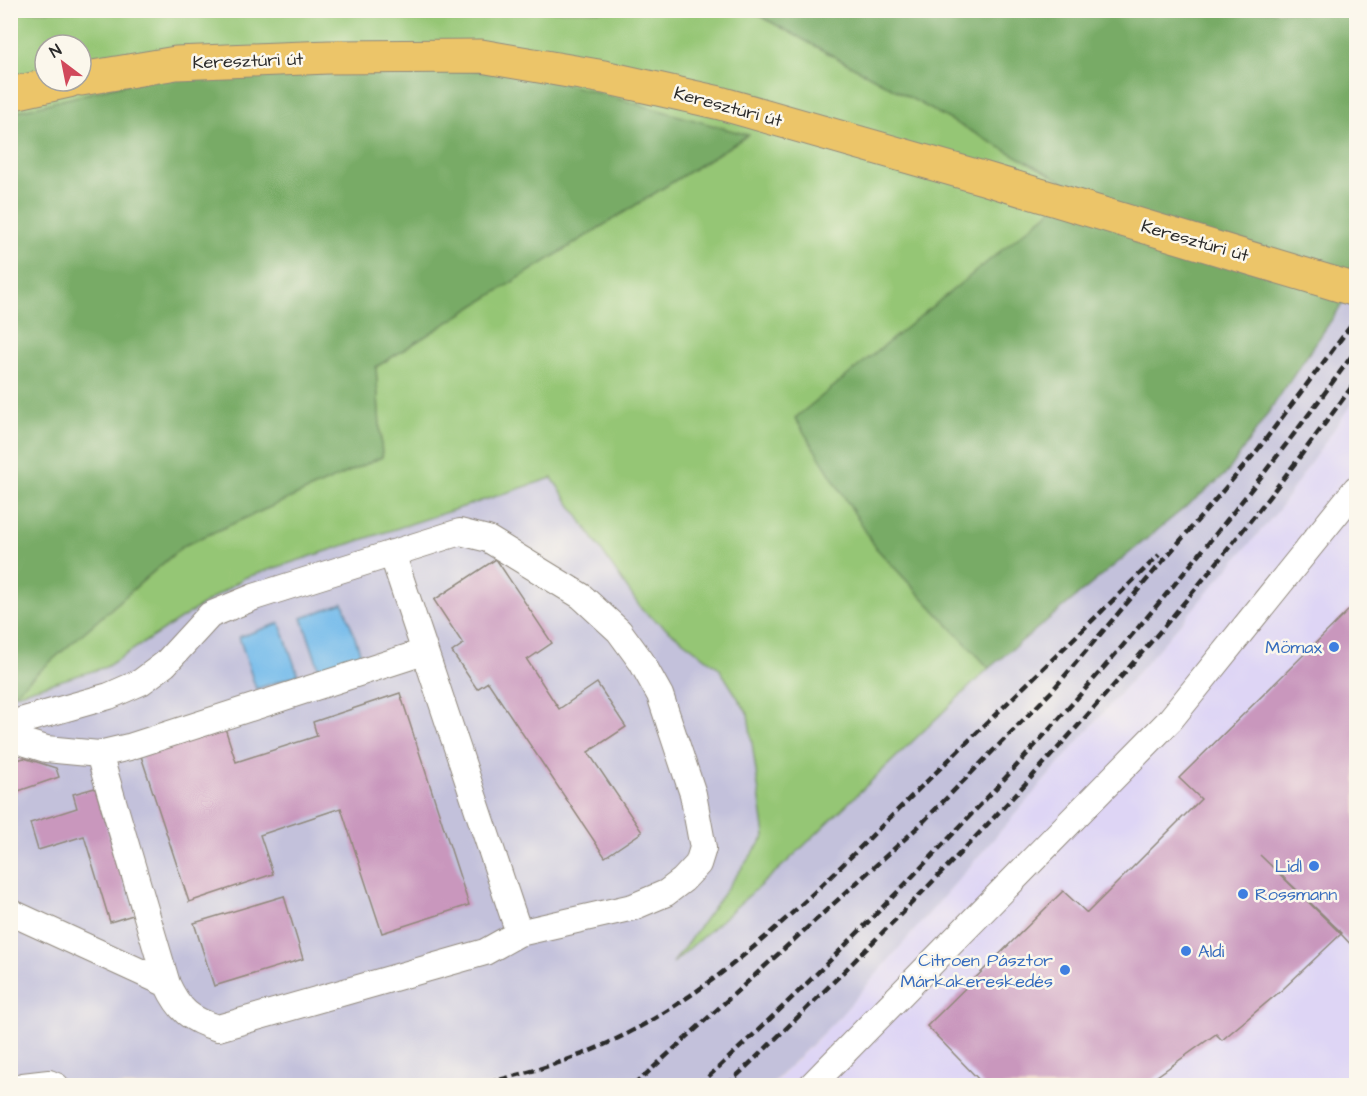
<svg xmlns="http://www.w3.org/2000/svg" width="1367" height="1096" font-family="'Architects Daughter',sans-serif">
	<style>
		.built { fill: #ded5f5 }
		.industrial { fill: #c3c1db }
		.green { fill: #95c675; stroke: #607850; stroke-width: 1.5; fill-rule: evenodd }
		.forest { fill: #78ab66; stroke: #526b48; stroke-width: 1.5 }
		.water { fill: #74bbeb; stroke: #50738b; stroke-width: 1.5 }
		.building { fill: #c997bd }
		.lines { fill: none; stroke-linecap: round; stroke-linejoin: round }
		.minor-casing { stroke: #90887c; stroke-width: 28 }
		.major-casing { stroke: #90887c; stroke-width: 35 }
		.minor { stroke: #fff; stroke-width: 26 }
		.major { stroke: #ecc569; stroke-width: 33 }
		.rail { stroke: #2b2b2b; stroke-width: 4.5; stroke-dasharray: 9 4.5; stroke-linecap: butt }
		.shop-dot { fill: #3f7fe0; stroke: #fbf7ec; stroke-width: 2 }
		.labels { text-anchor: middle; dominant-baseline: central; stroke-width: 5; stroke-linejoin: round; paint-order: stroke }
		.street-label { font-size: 18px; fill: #2b2b2b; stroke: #fbf7ec }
		.shop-label { font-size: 18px; fill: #366cbe; stroke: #fbf7ec; text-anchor: end }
	</style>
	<rect width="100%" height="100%" fill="#fbf7ec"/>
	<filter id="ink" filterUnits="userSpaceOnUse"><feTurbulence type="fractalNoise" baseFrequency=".0167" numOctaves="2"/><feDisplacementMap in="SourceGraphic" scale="12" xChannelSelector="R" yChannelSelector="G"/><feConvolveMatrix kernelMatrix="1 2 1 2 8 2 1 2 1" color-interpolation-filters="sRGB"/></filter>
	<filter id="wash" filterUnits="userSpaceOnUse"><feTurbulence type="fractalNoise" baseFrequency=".008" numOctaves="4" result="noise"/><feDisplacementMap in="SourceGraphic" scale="24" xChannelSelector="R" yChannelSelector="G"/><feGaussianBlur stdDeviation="1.35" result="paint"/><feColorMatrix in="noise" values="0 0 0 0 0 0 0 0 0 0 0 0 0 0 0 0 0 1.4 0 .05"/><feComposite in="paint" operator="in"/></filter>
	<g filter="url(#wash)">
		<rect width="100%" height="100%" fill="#f5e5cd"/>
		<path class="built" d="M 1356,397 L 1356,1085 L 771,1086 L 841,1015 L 1277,512 Z"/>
		<path class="industrial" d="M 1356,284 L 1356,397 L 1277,512 L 841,1015 L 771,1085 L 11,1086 L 11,696 L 106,667 L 243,578 L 552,478 L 642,610 L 719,668 L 748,714 L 765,836 L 675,960 L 789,860 L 989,668 L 1227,473 Z"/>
		<path class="green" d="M 11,11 L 751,11 L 1078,189 L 876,548 L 989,668 L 789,860 L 673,963 L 765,836 L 748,714 L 719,668 L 642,610 L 552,478 L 244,578 L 106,667 L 12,695 L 183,546 L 382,457 L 376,367 L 748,135 L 173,72 L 11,113 ZM 45,45 L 81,45 L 81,81 L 45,81 Z"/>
		<path class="forest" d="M 751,11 L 1356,11 L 1356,284 L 1227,473 L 989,668 L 876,548 L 795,418 L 1077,189 Z
			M 515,70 L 748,135 L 376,367 L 382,457 L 183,546 L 11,696 L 11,113 L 173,72 Z"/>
		<path class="water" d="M 343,603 L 361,655 L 319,669 L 302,618 Z
			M 280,623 L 298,675 L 256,689 L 239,637 Z"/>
		<g id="blocks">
			<path class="building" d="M 496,559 L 552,643 L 527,660 L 559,709 L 597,683 L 626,727 L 588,752 L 642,832 L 605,857 L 488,682 L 477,689 L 452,652 L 463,644 L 434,600 Z
				M 1356,603 L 1356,950 L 1341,934 L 1342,933 L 1260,855 L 1341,934 L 1283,989 L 1222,1040 L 1216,1034 L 1143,1086 L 985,1086 L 927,1026 L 1063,891 L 1087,913 L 1201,799 L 1179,778 Z
				M 400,693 L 469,905 L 382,933 L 341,808 L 260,835 L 273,874 L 189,902 L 141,756 L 225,728 L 236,762 L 317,736 L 313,722 Z
				M 24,758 L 56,768 L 59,777 L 10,794 L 10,762 Z
				M 95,788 L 133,915 L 110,922 L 84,836 L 38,850 L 30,823 L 77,808 L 73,794 Z
				M 284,896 L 303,959 L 214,986 L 194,923 Z"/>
		</g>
	</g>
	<g filter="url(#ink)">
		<use href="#blocks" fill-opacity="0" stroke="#90887c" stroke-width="1.5"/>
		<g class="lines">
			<defs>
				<path id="minor" d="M 10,724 L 109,696 L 141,682 L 165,664 L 210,615 L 254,597 L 460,532 L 488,539 L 581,596 L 619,631 L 641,661 L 660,695 L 693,794 L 703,848 L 698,864 L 683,880 L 666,893 L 633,907 L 519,933 L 392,553
					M 10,738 L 46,749 L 99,754 L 129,747 L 424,652
					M 99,754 L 167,984
					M 10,912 L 167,984 C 179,1010 190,1020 218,1028 L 485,952 L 519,933
					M 23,1086 L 49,1083 L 56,1086
					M 811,1086 L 1170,720 L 1356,489"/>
				<path id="major" d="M 81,79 L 176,63 L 329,57 L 481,56 L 604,77 L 720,103 L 983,178 L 1356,290
					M 10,94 L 69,81"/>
			</defs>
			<use href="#minor" class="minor-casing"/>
			<use href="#major" class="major-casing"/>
			<use href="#minor" class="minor"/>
			<use href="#major" class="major"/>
			<path class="rail" d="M 474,1086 C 520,1075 566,1063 608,1043 C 732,985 825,881 922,786 C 1001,709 1080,633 1159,555
				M 633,1086 L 918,827 L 1051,692 L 1256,452 L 1356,319
				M 698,1086 C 803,991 901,890 997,787 C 1125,648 1246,503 1356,350
				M 726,1086 C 778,1037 829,987 879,936 C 1052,763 1213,579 1356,381"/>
		</g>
	</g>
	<g class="shop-dot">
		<circle cx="1334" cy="647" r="6"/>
		<circle cx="1314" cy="866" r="6"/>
		<circle cx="1243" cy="894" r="6"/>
		<circle cx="1186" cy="951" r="6"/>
		<circle cx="1065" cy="970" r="6"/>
	</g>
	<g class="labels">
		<g class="street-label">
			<text transform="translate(248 61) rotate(-2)">Keresztúri út</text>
			<text transform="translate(728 107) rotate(15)">Keresztúri út</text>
			<text transform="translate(1195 241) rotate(16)">Keresztúri út</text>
		</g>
		<g class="shop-label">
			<text x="1322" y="647">Mömax</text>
			<text x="1302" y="866">Lidl</text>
			<text x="1255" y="894" text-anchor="start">Rossmann</text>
			<text x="1198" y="951" text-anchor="start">Aldi</text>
			<text x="1053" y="960">Citroen Pásztor<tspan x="1053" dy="21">Márkakereskedés</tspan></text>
		</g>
	</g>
	<rect width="1367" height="1096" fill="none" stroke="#fbf7ec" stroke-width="36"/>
	<g transform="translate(63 63) rotate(328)"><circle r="28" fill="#fbf7ec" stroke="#a8a59f" stroke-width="1.5"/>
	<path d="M0-4.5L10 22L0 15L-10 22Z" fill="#d1495b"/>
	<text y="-9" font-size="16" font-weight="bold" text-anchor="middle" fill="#2b2b2b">N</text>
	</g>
</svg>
